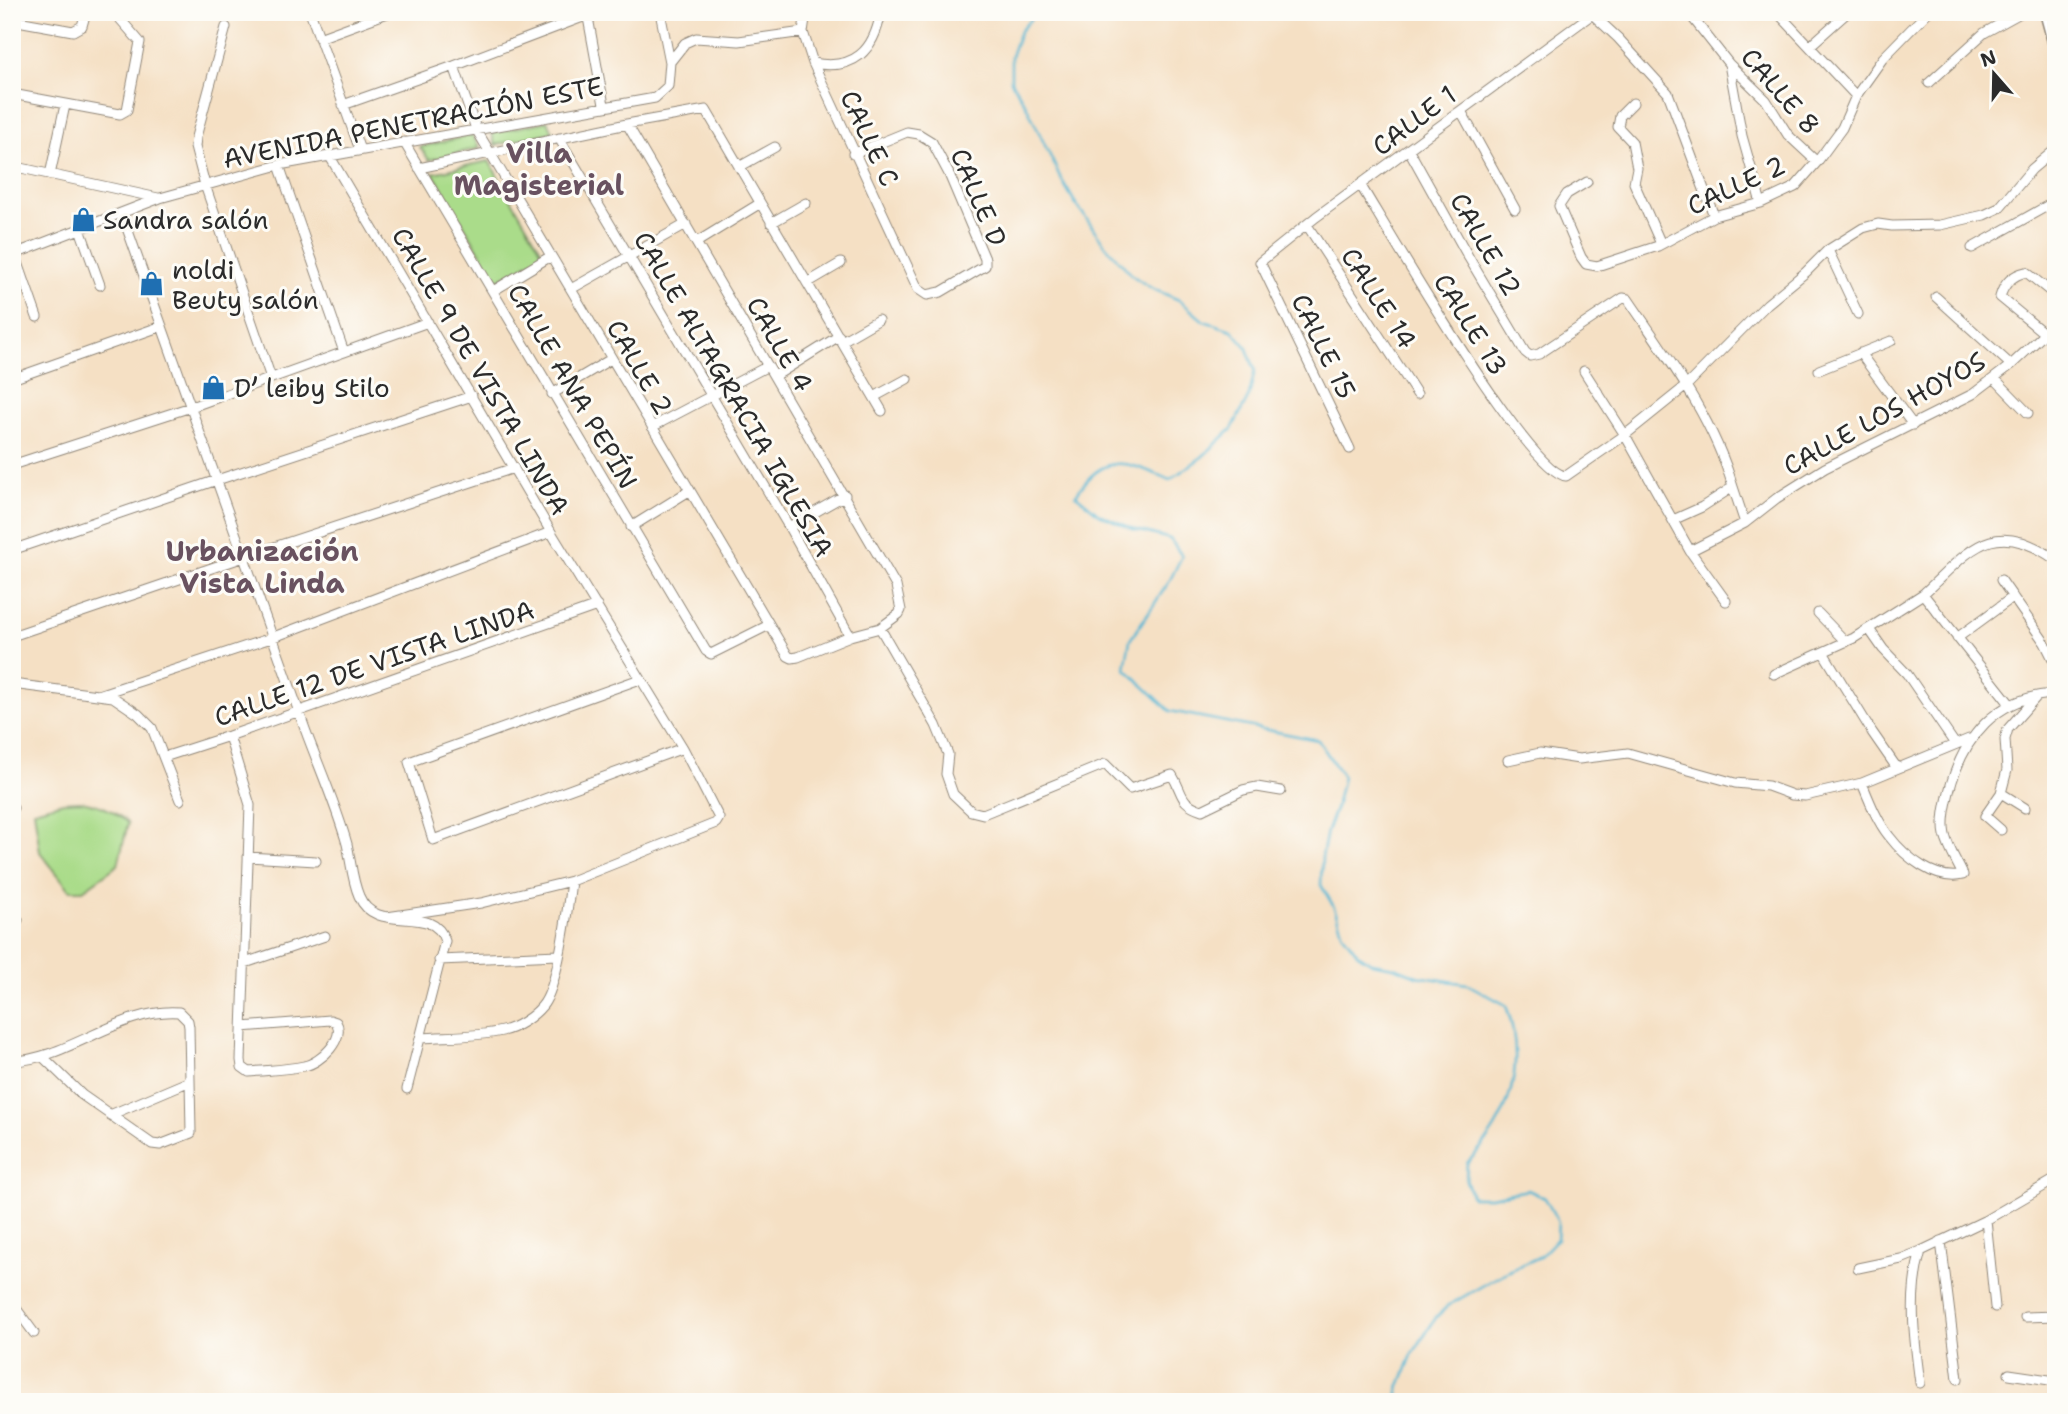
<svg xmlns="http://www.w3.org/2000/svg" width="2068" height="1414" font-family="'Shantell Sans',sans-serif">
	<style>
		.green { fill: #aadc8a; stroke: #6a845a; stroke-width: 2 }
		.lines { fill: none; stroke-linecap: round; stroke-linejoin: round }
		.stream { stroke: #55b6d3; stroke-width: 2.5 }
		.street-casing { stroke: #908678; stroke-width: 11 }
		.secondary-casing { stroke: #908678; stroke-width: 15 }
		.street { stroke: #fff; stroke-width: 9 }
		.secondary { stroke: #fff; stroke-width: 12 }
		.labels { text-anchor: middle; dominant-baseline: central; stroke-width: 6; stroke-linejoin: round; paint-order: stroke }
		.street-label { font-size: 26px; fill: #2b2b2b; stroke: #fdfcf7 }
		.poi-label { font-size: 26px; fill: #2b2b2b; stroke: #fdfcf7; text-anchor: start }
		.neighbourhood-label { font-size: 28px; font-weight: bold; fill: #695260; stroke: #fdfcf7 }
	</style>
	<rect width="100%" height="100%" fill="#fdfcf7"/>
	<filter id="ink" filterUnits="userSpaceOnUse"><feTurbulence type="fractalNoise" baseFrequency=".0143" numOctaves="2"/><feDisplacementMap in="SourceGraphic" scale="14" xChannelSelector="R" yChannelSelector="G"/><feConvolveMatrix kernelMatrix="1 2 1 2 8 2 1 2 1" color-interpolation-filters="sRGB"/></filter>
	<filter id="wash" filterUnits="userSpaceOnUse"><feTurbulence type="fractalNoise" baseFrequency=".00686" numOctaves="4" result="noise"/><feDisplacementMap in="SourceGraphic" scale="28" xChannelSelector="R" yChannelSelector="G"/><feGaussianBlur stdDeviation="1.57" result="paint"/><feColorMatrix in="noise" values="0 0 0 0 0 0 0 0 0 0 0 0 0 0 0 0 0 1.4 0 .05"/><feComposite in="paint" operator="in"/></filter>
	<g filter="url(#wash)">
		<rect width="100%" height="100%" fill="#f5e0c4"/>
		<path class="green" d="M 548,121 L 553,132 L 495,145 L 492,133 Z
			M 472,135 L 480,148 L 429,160 L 420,147 Z
			M 489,161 L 544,255 L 497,281 L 433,173 Z
			M 80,801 C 100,804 113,810 128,823 L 118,865 L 83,890 L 70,890 L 40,852 L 34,810 L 63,802 Z"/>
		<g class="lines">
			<path class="stream" d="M 1037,12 L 1020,31 L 1011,56 L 1011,81 L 1026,105 L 1060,177 L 1074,201 L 1105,245 L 1133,276 L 1151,288 L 1179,300 L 1204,321 L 1232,330 L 1246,346 L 1255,370 L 1249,396 L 1232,429 L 1202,457 L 1170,480 C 1127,462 1105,450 1076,495 L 1099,514 L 1133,529 L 1170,539 L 1182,556 L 1169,582 L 1130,640 L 1125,668 L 1170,711 L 1318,740 L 1343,777 L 1336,807 L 1327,831 L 1322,857 L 1321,885 L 1334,907 L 1343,934 L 1358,954 L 1372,963 L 1394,967 L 1417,976 L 1467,984 L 1506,1005 C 1527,1065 1511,1119 1467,1163 L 1466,1180 L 1472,1197 L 1491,1197 L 1528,1190 L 1545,1198 L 1558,1222 L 1557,1239 L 1541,1256 L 1503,1274 L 1449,1305 L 1437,1316 L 1412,1355 L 1398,1391 L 1398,1402"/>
		</g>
	</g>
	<g filter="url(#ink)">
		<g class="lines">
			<defs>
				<path id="street" d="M 310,12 L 360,150
					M 587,12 L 604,105
					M 806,12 L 803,32 L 813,63 L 918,289 L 927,295 L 941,292 L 985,266 L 985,259 L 949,174 L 932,142 L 919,134 L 907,132 L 853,154
					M 1688,12 L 1729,64 L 1766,100 L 1788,135 L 1817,162
					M 1777,12 L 1856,96
					M 1592,14 L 1618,38 L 1668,93 L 1714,216
					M 12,20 L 73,31 L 82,26 L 86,12
					M 226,27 L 196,137 L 195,147 L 205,185 L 271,378
					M 319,38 L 390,12
					M 1811,45 L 1848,12
					M 670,62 L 685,43 L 696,38 L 739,41 L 803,32
					M 813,63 C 854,71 874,51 881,12
					M 1729,64 L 1742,136 L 1761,203
					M 454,66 L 476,129 L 788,656 L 792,658 L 798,657 L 850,636 L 880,628 L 899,614 L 901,610 L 896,586 L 627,124
					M 1929,83 L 1984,33 L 2022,12
					M 12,94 L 120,114 L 127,110 L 140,42 L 114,12
					M 1633,103 L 1620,116 L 1618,127 L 1632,142 L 1637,168 L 1634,183 L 1661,244
					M 343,105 L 454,66 L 588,15
					M 1461,111 L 1515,209
					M 559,138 L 789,527 L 850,636
					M 404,142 L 706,651 L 711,654 L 769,625
					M 1409,150 L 1469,258 L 1525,352 L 1530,356 L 1539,354 L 1623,298 L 1628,299 C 1668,358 1713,418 1733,487 L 1702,507 L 1673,520
					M 329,155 L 551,532 L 683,748 L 719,818 L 716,823 L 571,881 L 481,903 L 387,917
					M 279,165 L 344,352
					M 12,166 L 158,198
					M 739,167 L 775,147
					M 419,168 L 627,124 L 706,110 L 882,411
					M 50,175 L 65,105
					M 1587,182 L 1567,194 L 1559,206 L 1581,257 L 1586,264 L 1597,266 L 1658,246 L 1714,216 L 1761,203 L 1795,187 L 1817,162 L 1842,128 L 1856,96 L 1883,58 L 1928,12
					M 1361,186 C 1388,230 1528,473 1566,476 L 1625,435 L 1686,386 L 1767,304 L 1806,272 L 1828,250 L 1863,228 L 1878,224 L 1892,226 L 1940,225 L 1984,215 L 1999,208 L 2032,169 L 2056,149
					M 122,214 C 183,386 244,558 305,729 C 319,767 336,805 347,844 C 351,861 352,880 359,896 C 376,937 433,901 445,941 L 407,1089
					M 771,223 L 806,203
					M 1307,225 L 1417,394
					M 80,229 L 100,285
					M 697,242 L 759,204
					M 1972,248 L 2056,201
					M 1828,250 L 1858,314
					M 15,254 L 37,317
					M 12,255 L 160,198 L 279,165 L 655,98 L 668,86 L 670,62 L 660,12
					M 807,283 L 841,263
					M 571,289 L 686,224
					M 493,291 L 551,256
					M 1936,297 L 2011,365
					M 2045,334 L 2000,297 C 2004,283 2012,275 2026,272 L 2056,296
					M 842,341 L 878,320
					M 1860,353 L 1913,425
					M 1819,370 L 1891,341
					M 1584,371 L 1625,435 L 1690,551 L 1726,601
					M 775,376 L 839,336
					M 12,379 L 162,326
					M 1995,379 L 2028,413
					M 552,394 L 611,359
					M 874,397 L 907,379
					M 652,427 L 768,366
					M 1350,449 L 1260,262 L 1316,217 L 1595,12
					M 12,465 L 191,407 L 428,322
					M 1733,487 L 1745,523
					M 631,527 L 689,491
					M 789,527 L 845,495
					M 12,550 L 217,480 L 472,396
					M 1690,551 L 1745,523 L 1777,498 L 1825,468 L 1973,394 L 2011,365 L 2056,323
					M 2001,580 L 2045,643 L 2056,665
					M 1923,594 C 1969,552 1992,514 2056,560
					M 1818,613 L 1846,642
					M 880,628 L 936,725 L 948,754 L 946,774 L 953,794 L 971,811 L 983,814 L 1105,764 L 1130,789 L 1172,775 C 1184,794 1178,802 1202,810 L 1243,790 L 1257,787 L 1281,791
					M 1869,629 L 1883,649 L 1907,674 L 1955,744
					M 12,636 L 244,557 L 514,468
					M 1957,638 L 2013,597
					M 1823,652 L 1872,732 L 1897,768
					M 1774,674 L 1854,638 L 1923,594 L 2010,704
					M 640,679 L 409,762 L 433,840 L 683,748
					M 12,684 L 113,697 L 138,714 L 152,728 L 180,800
					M 98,695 L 271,638 L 551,532
					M 229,736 L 250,805 L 241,1060 L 242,1067 L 249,1072 C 267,1070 286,1070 304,1066 C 321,1063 346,1038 336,1022 L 330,1020 L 242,1027
					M 164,757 L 229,736 L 597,606
					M 1508,760 L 1540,753 L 1579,759 L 1628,753 L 1735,783 L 1768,786 L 1792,795 L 1805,796 L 1862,783 L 1969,739
					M 1862,783 C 1869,800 1877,821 1889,836 C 1905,857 1936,882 1963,875 C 1957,862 1948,848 1945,835 C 1942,822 1946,805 1949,792 C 1963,737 1996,696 2056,694
					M 2001,793 L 2025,808
					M 12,807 L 13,808
					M 2001,830 L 1985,816 L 2001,793 L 2007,770 L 2005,739 L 2008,729 L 2037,696
					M 248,857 L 316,861
					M 12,921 L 18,920
					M 439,960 L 558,955
					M 245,963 L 325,936
					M 421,1038 C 447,1036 476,1037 502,1031 C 516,1028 533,1017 542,1006 C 558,988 568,906 571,881
					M 12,1061 C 67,1060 122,1007 179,1012 L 188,1021 L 189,1027 L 191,1133 L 160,1145 L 152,1144 L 82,1095 L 43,1057
					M 110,1115 L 190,1081
					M 1986,1220 L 1995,1307
					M 1941,1241 L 1958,1379
					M 1858,1268 L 1901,1259 L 1921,1251 L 1986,1220 L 2056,1179
					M 12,1303 L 34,1333
					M 2025,1317 L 2056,1316
					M 2009,1374 L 2056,1381
					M 1920,1383 C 1914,1338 1908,1294 1921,1251"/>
				<path id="secondary" d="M 2046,12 L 2056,49"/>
			</defs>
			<use href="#street" class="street-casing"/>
			<use href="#secondary" class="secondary-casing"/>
			<use href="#street" class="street"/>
			<use href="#secondary" class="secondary"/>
		</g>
	</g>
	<defs>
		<symbol id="shop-bare" viewBox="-9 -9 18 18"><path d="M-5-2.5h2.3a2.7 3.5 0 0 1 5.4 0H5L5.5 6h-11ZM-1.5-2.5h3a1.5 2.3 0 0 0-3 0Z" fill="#1f6fb2" stroke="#fdfcf7" stroke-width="2.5" paint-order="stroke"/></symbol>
	</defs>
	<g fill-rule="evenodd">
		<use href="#shop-bare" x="66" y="202" width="35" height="35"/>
		<use href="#shop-bare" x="134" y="266" width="35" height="35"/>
		<use href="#shop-bare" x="196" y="370" width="35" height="35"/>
	</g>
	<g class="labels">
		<g class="street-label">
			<text transform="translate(1781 91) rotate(49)">CALLE 8</text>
			<text transform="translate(1414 120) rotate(-37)">CALLE 1</text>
			<text transform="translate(413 122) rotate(-11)">AVENIDA PENETRACIÓN ESTE</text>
			<text transform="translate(870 138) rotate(65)">CALLE C</text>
			<text transform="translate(1736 185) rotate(-25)">CALLE 2</text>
			<text transform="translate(979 197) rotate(67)">CALLE D</text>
			<text transform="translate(1486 244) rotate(60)">CALLE 12</text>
			<text transform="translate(1379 298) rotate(57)">CALLE 14</text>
			<text transform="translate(1471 324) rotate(58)">CALLE 13</text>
			<text transform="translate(780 344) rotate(60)">CALLE 4</text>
			<text transform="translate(1324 346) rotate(64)">CALLE 15</text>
			<text transform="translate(640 367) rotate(60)">CALLE 2</text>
			<text transform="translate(481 371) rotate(60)">CALLE 9 DE VISTA LINDA</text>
			<text transform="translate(573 386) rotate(60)">CALLE ANA PEPÍN</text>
			<text transform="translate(734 394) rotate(60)">CALLE ALTAGRACIA IGLESIA</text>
			<text transform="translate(1884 413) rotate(-29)">CALLE LOS HOYOS</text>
			<text transform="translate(374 663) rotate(-19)">CALLE 12 DE VISTA LINDA</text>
		</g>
		<g class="poi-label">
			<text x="103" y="219">Sandra salón</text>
			<text x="172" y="269">noldi<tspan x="172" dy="30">Beuty salón</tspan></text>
			<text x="234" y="387">D’ leiby Stilo</text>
		</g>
		<g class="neighbourhood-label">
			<text x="539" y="153">Villa<tspan x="539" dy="32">Magisterial</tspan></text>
			<text x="262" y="551">Urbanización<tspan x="262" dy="32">Vista Linda</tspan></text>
		</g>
	</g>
	<rect width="2068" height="1414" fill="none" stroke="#fdfcf7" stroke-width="42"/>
	<g transform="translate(1994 74) rotate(340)" stroke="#fdfcf7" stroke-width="5" paint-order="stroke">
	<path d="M0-5L12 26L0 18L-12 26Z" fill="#2b2b2b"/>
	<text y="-10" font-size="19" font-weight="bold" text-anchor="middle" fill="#2b2b2b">N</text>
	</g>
</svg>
